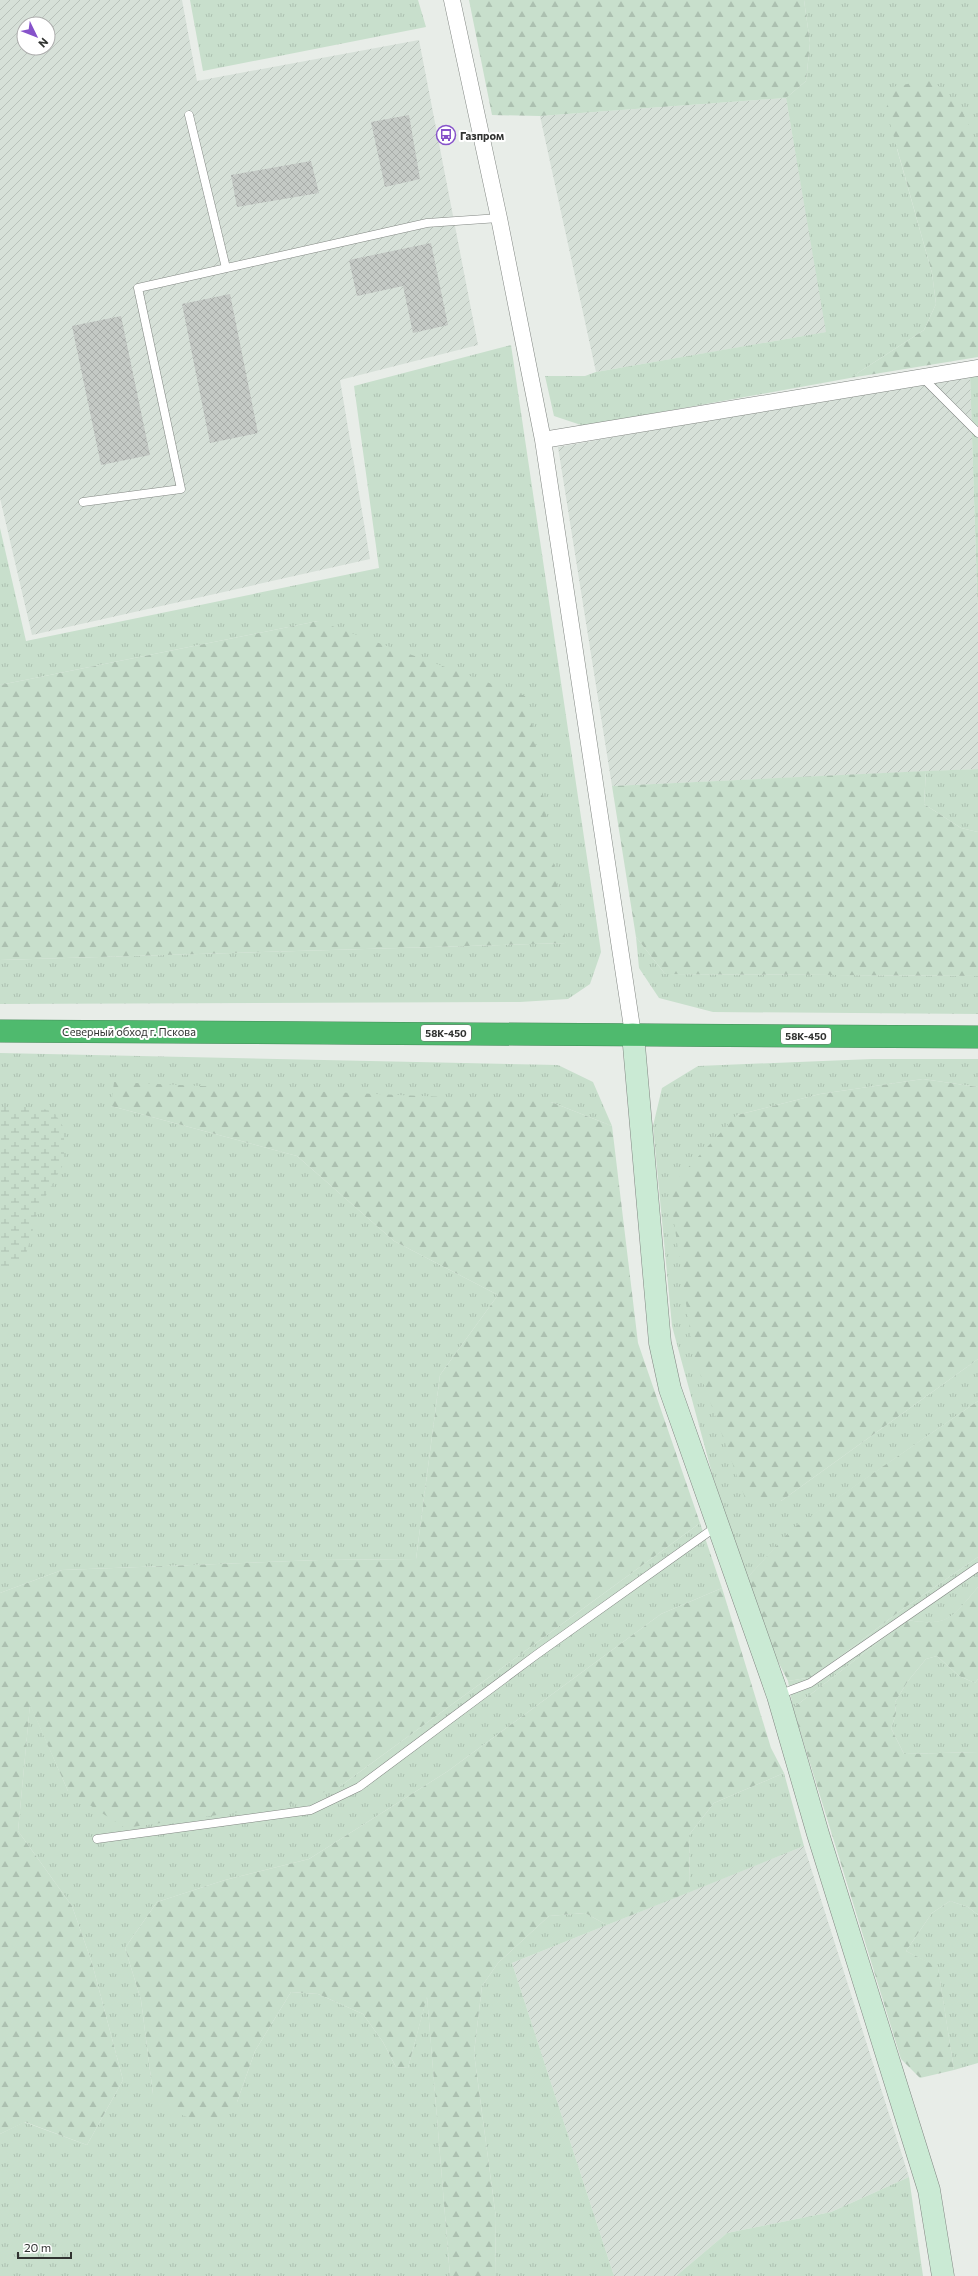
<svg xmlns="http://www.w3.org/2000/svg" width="978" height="2276" font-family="Commissioner,sans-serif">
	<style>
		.industrial { fill: url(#industrial-furrows); fill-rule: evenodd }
		.grass { fill: url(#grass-tufts) }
		.forest { fill: url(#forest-firs) }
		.wetland { fill: url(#wetland-marsh) }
		.building { fill: url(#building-cross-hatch) }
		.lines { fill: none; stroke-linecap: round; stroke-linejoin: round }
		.lane-casing { stroke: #818682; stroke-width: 9 }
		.street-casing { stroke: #818682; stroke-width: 17 }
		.secondary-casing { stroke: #818682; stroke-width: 23 }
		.highway-casing { stroke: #448b59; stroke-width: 23 }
		.lane { stroke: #fff; stroke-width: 8 }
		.street { stroke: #fff; stroke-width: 16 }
		.secondary { stroke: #caead4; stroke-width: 22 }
		.highway { stroke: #4fba6e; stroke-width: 22 }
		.labels { text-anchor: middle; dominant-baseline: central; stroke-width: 4; stroke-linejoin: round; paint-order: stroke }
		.shield { fill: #fff; stroke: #6f706f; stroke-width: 1 }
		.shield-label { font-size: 10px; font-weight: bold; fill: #313331 }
		.poi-label { font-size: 11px; font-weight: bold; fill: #313331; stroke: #fff; text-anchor: start }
		.street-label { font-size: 11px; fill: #313331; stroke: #fff }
	</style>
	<defs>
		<pattern id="industrial-furrows" width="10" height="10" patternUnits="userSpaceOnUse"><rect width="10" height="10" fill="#d6e0d8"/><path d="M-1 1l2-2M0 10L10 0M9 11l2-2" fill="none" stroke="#b8c1ba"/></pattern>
		<pattern id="grass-tufts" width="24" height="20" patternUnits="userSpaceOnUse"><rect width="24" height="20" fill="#c8dfcc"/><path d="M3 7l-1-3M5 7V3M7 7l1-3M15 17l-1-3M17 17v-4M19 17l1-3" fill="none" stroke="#acc0b0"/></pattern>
		<pattern id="forest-firs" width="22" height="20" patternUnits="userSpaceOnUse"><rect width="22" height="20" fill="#c8dfcc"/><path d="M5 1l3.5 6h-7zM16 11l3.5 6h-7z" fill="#acc0b0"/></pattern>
		<pattern id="wetland-marsh" width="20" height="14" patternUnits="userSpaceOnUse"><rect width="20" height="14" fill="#c8dfcc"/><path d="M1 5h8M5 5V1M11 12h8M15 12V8" fill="none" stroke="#acc0b0"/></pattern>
		<pattern id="building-cross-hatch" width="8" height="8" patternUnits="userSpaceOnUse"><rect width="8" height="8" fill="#c4c9c5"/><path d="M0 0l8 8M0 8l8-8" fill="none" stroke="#a9adaa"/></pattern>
	</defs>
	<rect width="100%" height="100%" fill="#e8ede8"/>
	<path class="industrial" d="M 0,0 L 182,0 L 197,81 L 419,40 L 478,345 L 340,380 L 370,559 L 32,635 L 0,498 ZM 24,24 L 48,24 L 48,48 L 24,48 Z
		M 786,98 L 827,332 L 596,372 L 540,116 Z
		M 970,374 L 978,621 L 978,769 L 612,786 L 558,447 Z
		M 804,1846 L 909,2177 L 831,2212 L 727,2233 L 676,2276 L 614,2276 L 512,1963 Z"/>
	<path class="grass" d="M 190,0 L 418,0 L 426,27 L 203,71 Z
		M 804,0 L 978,0 L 978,147 L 897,149 L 932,273 L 936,304 L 924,330 L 850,378 L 584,426 L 554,416 L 545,376 L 585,376 L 596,372 L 826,332 L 786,98 L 806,81 L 810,43 Z
		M 511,345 L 601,952 L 590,984 L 568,999 L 520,1002 L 0,1004 L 0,960 L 566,943 L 318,621 L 0,685 L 0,528 L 26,641 L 379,568 L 354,386 Z
		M 978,373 L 978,621 L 970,374 Z
		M 978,769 L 978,832 L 961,828 L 924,804 L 926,771 Z
		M 636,937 L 665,974 L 978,976 L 978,1014 L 713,1012 L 659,998 L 639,968 Z
		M 0,1053 L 558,1065 L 593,1082 L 612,1126 L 551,1102 L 111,1106 L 297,1156 L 394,1241 L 498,1295 L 440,1375 L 416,1559 L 319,1560 L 62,1570 L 0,1593 Z
		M 872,1059 L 978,1059 L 978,1087 L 923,1079 L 820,1094 L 737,1115 L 781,1501 L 978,1359 L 978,1401 L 793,1529 L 747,1578 L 713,1477 L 672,1326 L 653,1126 L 662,1088 L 698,1066 Z
		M 700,1523 L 722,1588 L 661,1614 L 448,1771 L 309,1859 L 225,1880 L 157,1902 L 125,1948 L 141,2000 L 153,2094 L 237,2102 L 255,2051 L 291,1992 L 318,1994 L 363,2014 L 383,2042 L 396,2067 L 408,2068 L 427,1996 L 450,2276 L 0,2276 L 0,2134 L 24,2122 L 87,2145 L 123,2080 L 92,1963 L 72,1906 L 18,1831 L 30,1704 L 68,1791 L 339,1787 Z
		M 978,1557 L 978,1587 C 952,1618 950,1627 907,1620 L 793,1708 L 788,1681 L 813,1677 L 900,1611 Z
		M 937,1656 L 959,1676 L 975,1683 L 978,1679 L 978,1752 L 904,1754 L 891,1728 L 896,1714 L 895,1702 L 908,1681 L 926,1659 Z
		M 784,1773 L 804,1846 L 690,1892 L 689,1835 L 714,1803 Z
		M 950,1901 L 968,1907 L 978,1915 L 978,2063 L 954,2070 L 938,1968 L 906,1951 L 932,1913 Z
		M 585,1913 L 607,1925 L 512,1963 L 614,2276 L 495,2276 L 496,2218 L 474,2053 L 482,1986 L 498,1963 L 549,1916 Z
		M 909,2177 L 923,2276 L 676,2276 L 727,2233 L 831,2212 Z"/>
	<path class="forest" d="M 469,0 L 804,0 L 810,43 L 806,81 L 786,98 L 540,116 L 492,115 Z
		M 931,79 L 961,108 L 978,147 L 978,357 L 850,378 L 924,330 L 936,304 L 932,273 L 886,109 L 893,87 Z
		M 318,621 L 528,697 L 566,943 L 0,960 L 0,685 Z
		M 926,771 L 924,804 L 961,828 L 978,832 L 978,976 L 665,974 L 636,937 L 612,786 Z
		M 923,1079 L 978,1087 L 978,1359 L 781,1501 L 745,1498 L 694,1357 L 669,1188 L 737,1115 L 820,1094 Z
		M 114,1082 L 551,1102 L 612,1126 L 638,1343 L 700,1523 L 339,1787 L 287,1805 L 125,1828 L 68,1791 L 30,1705 L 18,1831 L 72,1906 L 92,1963 L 123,2080 L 87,2145 L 25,2122 L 0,2134 L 0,1593 L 62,1570 L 319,1560 L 416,1559 L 440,1375 L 498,1295 L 394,1241 L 297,1156 L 111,1106 Z
		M 978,1401 L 978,1557 L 900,1611 L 813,1677 L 788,1681 L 771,1648 L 747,1578 L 792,1529 Z
		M 978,1587 L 978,1679 L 975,1683 L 959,1676 L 937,1656 L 926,1659 L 908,1681 L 895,1702 L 896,1714 L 891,1728 L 904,1754 L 978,1752 L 978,1915 L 968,1907 L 950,1901 L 932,1913 L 906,1951 L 938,1967 L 954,2070 L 920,2078 L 901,2059 L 793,1708 L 907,1620 C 950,1627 952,1617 978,1587 Z
		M 722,1588 L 771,1748 L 784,1773 L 714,1803 L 689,1835 L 690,1892 L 607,1925 L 585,1913 L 549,1916 L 498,1963 L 482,1986 L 474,2053 L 496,2218 L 495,2276 L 450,2276 L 427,1997 L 408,2068 L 396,2067 L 383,2042 L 363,2014 L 318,1994 L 291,1992 L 255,2051 L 237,2102 L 216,2120 L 198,2121 L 171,2111 L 153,2094 L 141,2000 L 125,1948 L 157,1902 L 225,1880 L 309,1859 L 448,1771 L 661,1614 Z"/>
	<path class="wetland" d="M 0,1107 L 37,1107 L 54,1112 L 64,1128 L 64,1163 L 39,1208 L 25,1258 L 0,1271 Z"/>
	<path class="building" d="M 409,115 L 420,179 L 385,187 L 371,122 Z
		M 311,161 L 319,193 L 237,207 L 231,175 Z
		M 431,243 L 448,325 L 413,333 L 403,286 L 357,296 L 349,260 Z
		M 230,294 L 258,433 L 210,443 L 182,304 Z
		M 121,316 L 150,455 L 101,465 L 72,326 Z"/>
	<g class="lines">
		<defs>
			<path id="lane" d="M 189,115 L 226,268
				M 923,378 L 978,433
				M 83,502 L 181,489 L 138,288 L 427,223 L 499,218
				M 778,1695 L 810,1683 L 978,1567
				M 97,1839 L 311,1810 L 359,1787 L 536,1655 L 717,1526"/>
			<path id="street" d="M 452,0 L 499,218 L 543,440 L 633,1034
				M 543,440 L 978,368"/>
			<path id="secondary" d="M 633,1034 L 660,1343 L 670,1389 L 778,1696 L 818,1834 L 929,2190 L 943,2276"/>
			<path id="highway" d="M 0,1031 L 978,1037"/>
		</defs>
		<use href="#lane" class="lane-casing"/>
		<use href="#street" class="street-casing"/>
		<use href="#secondary" class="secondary-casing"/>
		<use href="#highway" class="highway-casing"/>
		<use href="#lane" class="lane"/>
		<use href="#street" class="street"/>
		<use href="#secondary" class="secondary"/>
		<use href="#highway" class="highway"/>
	</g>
	<defs>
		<symbol id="bus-ring" viewBox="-11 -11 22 22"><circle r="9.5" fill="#fff" stroke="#8652ca" stroke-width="1.5"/><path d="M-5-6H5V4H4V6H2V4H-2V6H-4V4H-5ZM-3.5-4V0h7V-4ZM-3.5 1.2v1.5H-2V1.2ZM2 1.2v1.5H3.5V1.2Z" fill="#8652ca"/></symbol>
	</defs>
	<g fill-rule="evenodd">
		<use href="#bus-ring" x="435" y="124" width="22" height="22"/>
	</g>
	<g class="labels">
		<g class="shield">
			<rect x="421" y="1025" width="50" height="16" rx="3"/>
			<rect x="781" y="1028" width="50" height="16" rx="3"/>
		</g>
		<g class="shield-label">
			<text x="446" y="1033">58К-450</text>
			<text x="806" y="1036">58К-450</text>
		</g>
		<g class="poi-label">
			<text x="460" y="135">Газпром</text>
		</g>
		<g class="street-label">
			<text x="129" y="1031">Северный обход г. Пскова</text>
		</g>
	</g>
	<g transform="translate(36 36) rotate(133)"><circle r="19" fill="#ffffff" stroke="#adadad"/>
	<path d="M0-3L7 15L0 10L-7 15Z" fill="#8652ca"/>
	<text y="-6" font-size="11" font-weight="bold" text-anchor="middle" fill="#313331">N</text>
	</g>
	<path d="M18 2252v6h53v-6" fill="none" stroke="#313331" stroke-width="2"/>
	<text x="24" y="2252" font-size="12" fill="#313331" stroke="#ffffff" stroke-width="3" paint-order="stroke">20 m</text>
</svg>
